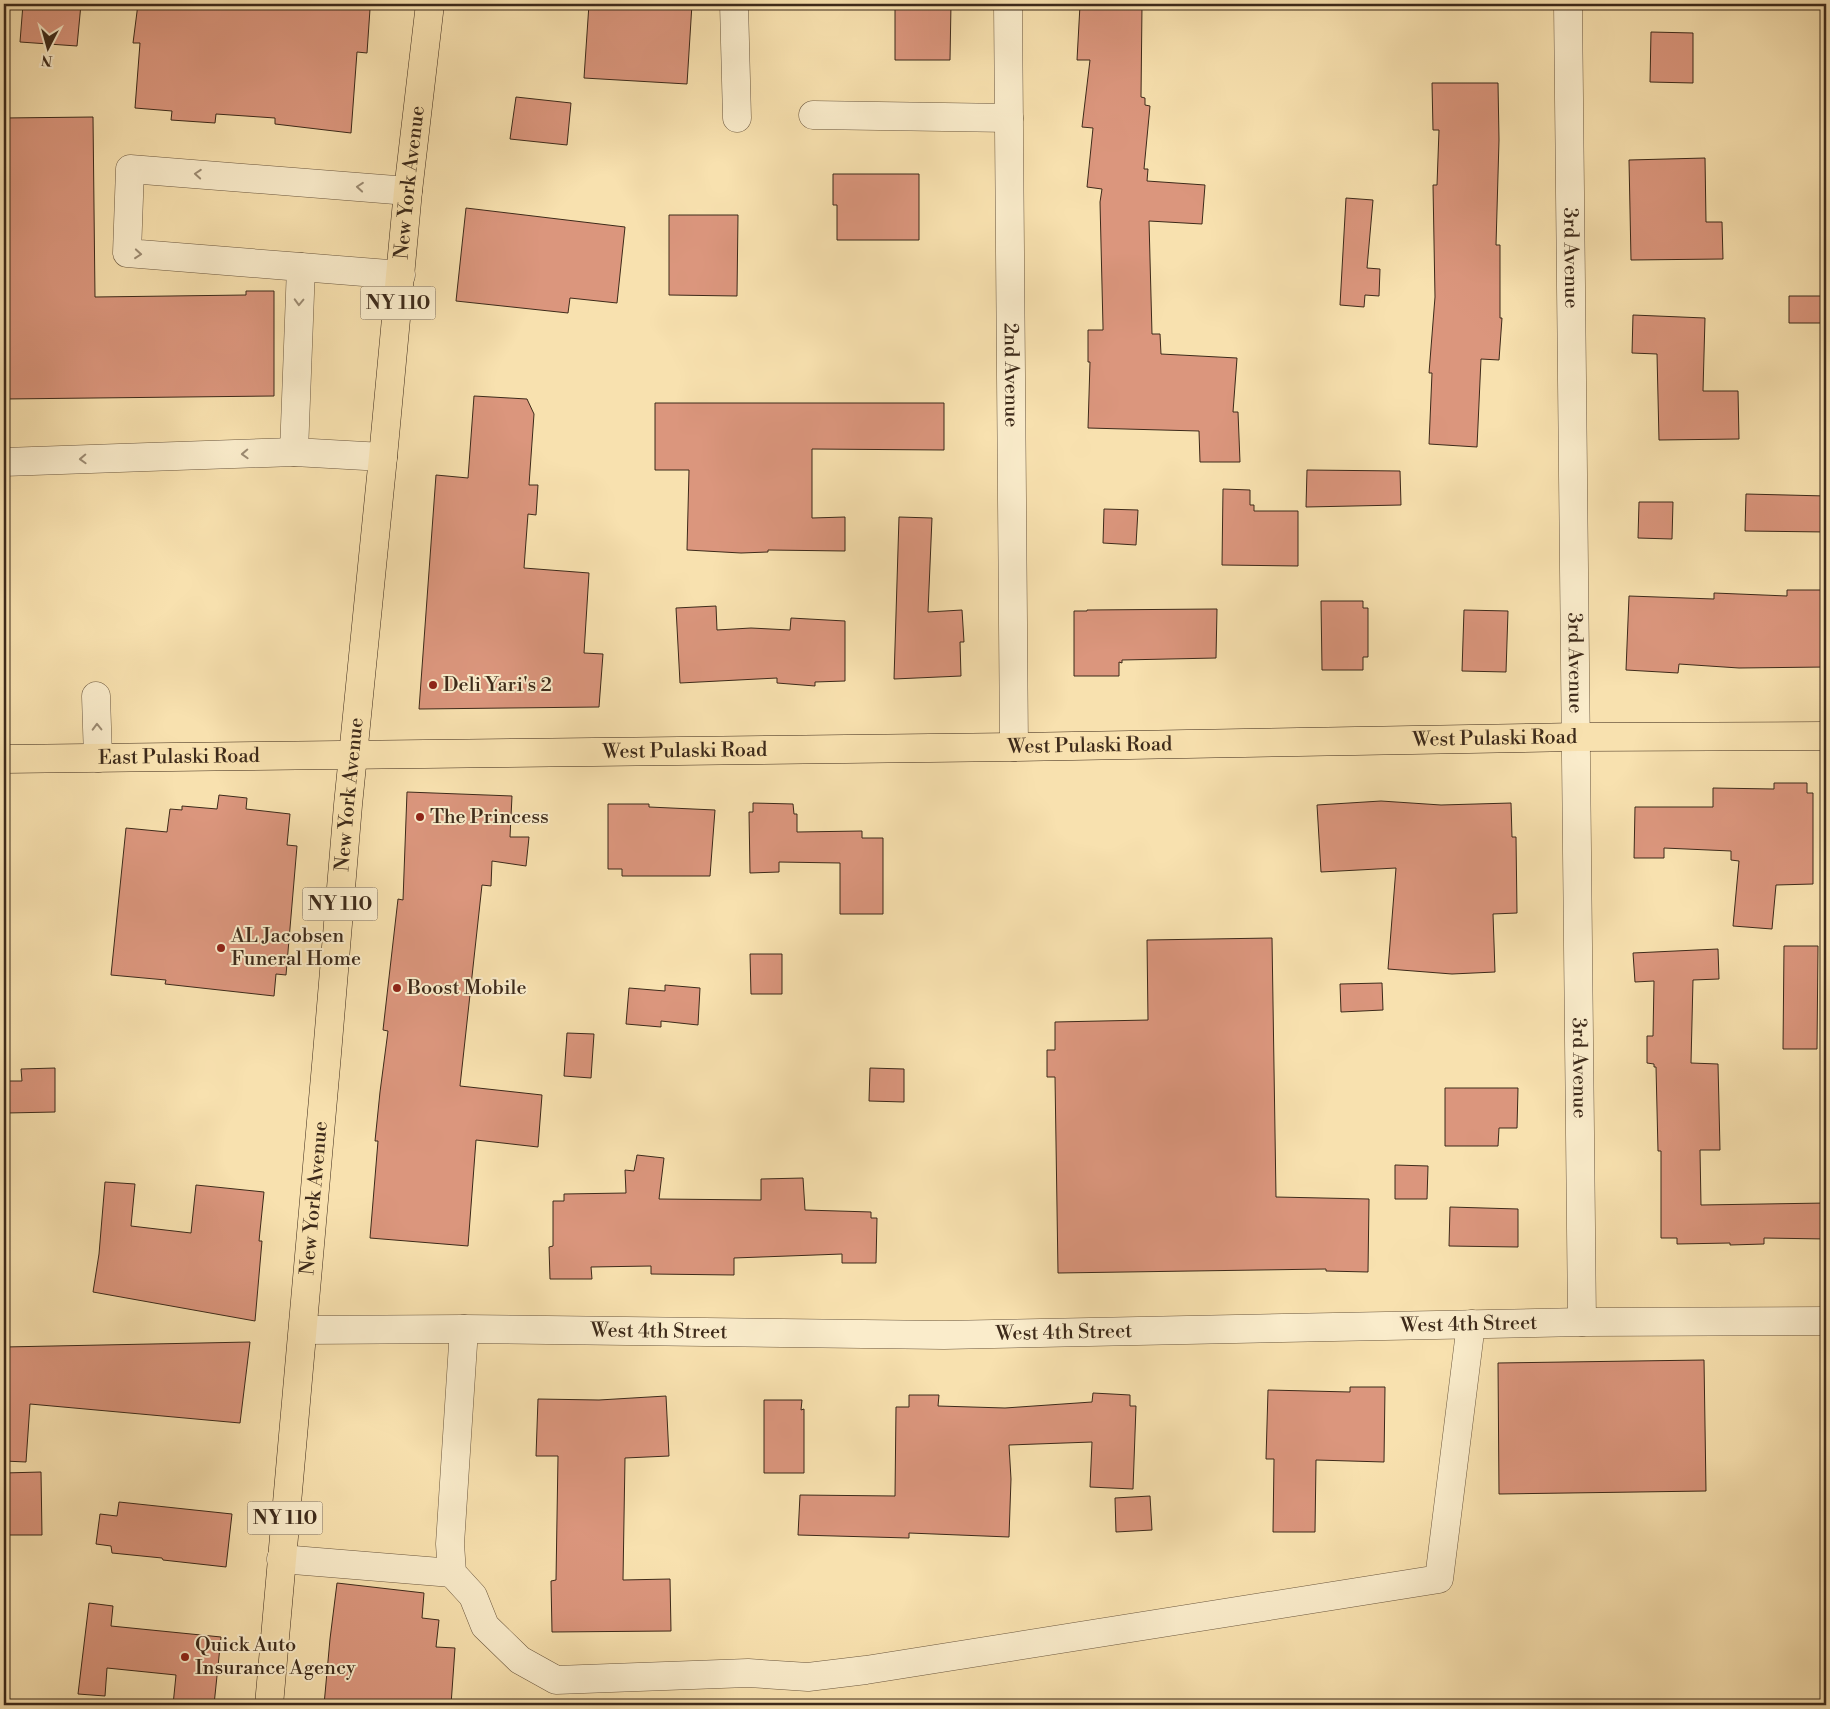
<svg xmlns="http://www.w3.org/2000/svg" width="1830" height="1709" font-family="'Libre Bodoni',serif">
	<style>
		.building { fill: #db967d; stroke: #3d2a1a }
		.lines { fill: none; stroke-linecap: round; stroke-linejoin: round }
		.minor-casing { stroke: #6c583f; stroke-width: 29 }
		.major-casing { stroke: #3d2a1a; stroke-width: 29 }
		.minor { stroke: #faeccb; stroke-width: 28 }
		.major { stroke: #f8e1af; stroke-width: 28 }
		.oneway { stroke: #9c8b72 }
		.poi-dot { fill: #8f2418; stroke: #faeccb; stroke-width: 2 }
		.labels { text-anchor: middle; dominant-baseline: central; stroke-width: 4; stroke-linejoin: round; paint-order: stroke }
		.shield { fill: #faeccb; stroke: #76644f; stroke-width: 1 }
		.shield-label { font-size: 19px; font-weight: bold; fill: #3d2a1a }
		.street-label { font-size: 20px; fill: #3d2a1a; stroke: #faeccb }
		.poi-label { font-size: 20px; fill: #3d2a1a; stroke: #faeccb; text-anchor: start }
	</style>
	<rect width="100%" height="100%" fill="#f8e1af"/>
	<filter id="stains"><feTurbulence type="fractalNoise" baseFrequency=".004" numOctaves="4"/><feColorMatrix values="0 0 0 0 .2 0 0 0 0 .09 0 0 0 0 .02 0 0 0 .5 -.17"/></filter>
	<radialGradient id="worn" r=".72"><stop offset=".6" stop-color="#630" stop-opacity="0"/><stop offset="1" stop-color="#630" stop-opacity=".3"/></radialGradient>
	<path class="building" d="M 23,4 L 81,4 L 77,46 L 20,42 Z
		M 138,4 L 362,4 L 362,8 L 370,9 L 367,53 L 357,52 L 351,133 L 275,124 L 275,118 L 216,114 L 215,123 L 171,120 L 172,111 L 135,108 L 140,43 L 133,43 Z
		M 589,4 L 692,4 L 687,84 L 584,78 Z
		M 895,4 L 951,4 L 950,60 L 895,60 Z
		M 1080,5 L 1142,6 L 1141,97 L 1145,98 L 1145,105 L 1150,106 L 1144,169 L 1148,169 L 1147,181 L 1205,185 L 1202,224 L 1149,221 L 1152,334 L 1160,334 L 1161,354 L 1237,358 L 1233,412 L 1238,412 L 1240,462 L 1200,462 L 1199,431 L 1088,428 L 1090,362 L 1088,362 L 1088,330 L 1103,330 L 1103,327 L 1100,202 L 1102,189 L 1087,187 L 1093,128 L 1082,127 L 1090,60 L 1077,60 Z
		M 1651,32 L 1693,33 L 1693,83 L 1650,82 Z
		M 1432,83 L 1498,83 L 1499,140 L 1496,245 L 1500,245 L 1500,318 L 1502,318 L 1499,360 L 1481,359 L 1477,447 L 1429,444 L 1432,373 L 1429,373 L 1435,297 L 1433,185 L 1437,185 L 1439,130 L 1433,130 Z
		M 516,97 L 571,103 L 567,145 L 510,139 Z
		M 93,117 L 95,297 L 246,295 L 246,291 L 274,291 L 274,396 L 4,399 L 4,118 Z
		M 1705,158 L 1706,222 L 1722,222 L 1723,259 L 1631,260 L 1629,160 Z
		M 833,174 L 919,174 L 919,240 L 837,240 L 837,205 L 833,205 Z
		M 1346,198 L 1373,200 L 1367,268 L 1380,269 L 1379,296 L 1365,295 L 1364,307 L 1340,305 Z
		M 466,208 L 625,227 L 617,303 L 570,298 L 568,313 L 456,301 Z
		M 669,215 L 738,215 L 737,296 L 669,295 Z
		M 1789,296 L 1823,296 L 1823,323 L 1789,323 Z
		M 1633,315 L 1705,318 L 1703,391 L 1738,391 L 1739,439 L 1659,440 L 1657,354 L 1632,353 Z
		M 474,396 L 527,399 L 534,414 L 529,485 L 538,485 L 536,515 L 528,514 L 524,568 L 589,573 L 584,653 L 603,654 L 599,707 L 419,709 L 436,475 L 468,478 Z
		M 655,403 L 944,403 L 944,450 L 812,449 L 812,518 L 845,517 L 845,551 L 768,550 L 768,552 L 741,553 L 687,550 L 689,470 L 655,470 Z
		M 1307,470 L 1400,471 L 1401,505 L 1306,507 Z
		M 1223,489 L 1250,490 L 1250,505 L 1254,505 L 1254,511 L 1298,511 L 1298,566 L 1222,565 Z
		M 1746,494 L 1826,496 L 1826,532 L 1745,531 Z
		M 1639,502 L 1673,502 L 1672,539 L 1638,538 Z
		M 1104,509 L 1138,510 L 1136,545 L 1103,543 Z
		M 899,517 L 932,518 L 928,612 L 962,610 L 964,642 L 960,642 L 961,676 L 894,679 Z
		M 1787,590 L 1826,590 L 1826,667 L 1739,668 L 1679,664 L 1678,673 L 1626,670 L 1629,596 L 1714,599 L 1714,593 L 1787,596 Z
		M 1321,601 L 1363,601 L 1363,608 L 1368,608 L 1368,657 L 1363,657 L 1363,670 L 1322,670 Z
		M 716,606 L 717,630 L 751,628 L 790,630 L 791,618 L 845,621 L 845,681 L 815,682 L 815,686 L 777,683 L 777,678 L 680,683 L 676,608 Z
		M 1217,609 L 1216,658 L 1122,660 L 1122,663 L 1119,662 L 1119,676 L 1074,676 L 1074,611 L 1087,611 L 1087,610 Z
		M 1464,610 L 1508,611 L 1506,672 L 1462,671 Z
		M 1774,783 L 1807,783 L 1807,793 L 1813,793 L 1813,884 L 1776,885 L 1772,929 L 1733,926 L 1739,861 L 1731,860 L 1731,851 L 1664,848 L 1664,858 L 1634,858 L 1635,807 L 1713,807 L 1713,788 L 1774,789 Z
		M 407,792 L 512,796 L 510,837 L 529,837 L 526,866 L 492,861 L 491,886 L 482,885 L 460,1086 L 542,1095 L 538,1147 L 476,1140 L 468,1246 L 370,1238 L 378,1141 L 375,1141 L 380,1092 L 388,1031 L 383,1030 L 398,899 L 403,900 Z
		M 219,795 L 247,798 L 246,809 L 290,814 L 287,845 L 297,846 L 286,975 L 276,974 L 274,996 L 165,984 L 166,980 L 111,975 L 126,828 L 167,832 L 170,809 L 182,810 L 182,806 L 217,809 Z
		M 1381,801 L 1441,805 L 1511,803 L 1512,837 L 1516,837 L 1517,913 L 1493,914 L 1495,972 L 1452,974 L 1388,969 L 1396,868 L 1321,872 L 1317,805 Z
		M 753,803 L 793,804 L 794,814 L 797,814 L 797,832 L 862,831 L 862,838 L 883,838 L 883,914 L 840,914 L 840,863 L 779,862 L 779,872 L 750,873 L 749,812 L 753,812 Z
		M 608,804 L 649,804 L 649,807 L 715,810 L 710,876 L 622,876 L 622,869 L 608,869 Z
		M 1272,938 L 1276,1197 L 1369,1199 L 1368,1272 L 1326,1271 L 1326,1269 L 1058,1273 L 1055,1077 L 1047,1077 L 1047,1050 L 1055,1050 L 1055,1022 L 1148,1020 L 1147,940 Z
		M 1784,946 L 1818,946 L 1817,1049 L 1783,1049 Z
		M 1718,949 L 1719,979 L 1693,980 L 1691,1063 L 1718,1064 L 1720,1150 L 1700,1150 L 1701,1205 L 1826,1203 L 1826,1239 L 1764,1238 L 1764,1244 L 1730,1245 L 1730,1243 L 1677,1244 L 1677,1238 L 1661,1238 L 1661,1151 L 1658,1151 L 1656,1067 L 1654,1067 L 1654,1064 L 1647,1063 L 1647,1036 L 1653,1036 L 1654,981 L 1635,982 L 1633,953 Z
		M 750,954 L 782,954 L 782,994 L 751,994 Z
		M 1382,983 L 1383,1010 L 1341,1012 L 1340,984 Z
		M 665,985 L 700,988 L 698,1025 L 661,1021 L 661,1027 L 626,1024 L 629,988 L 665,991 Z
		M 567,1033 L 594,1034 L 591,1078 L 564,1076 Z
		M 55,1068 L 55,1112 L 7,1113 L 6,1081 L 22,1081 L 21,1069 Z
		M 870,1068 L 904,1069 L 904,1102 L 869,1101 Z
		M 1445,1088 L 1518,1088 L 1517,1128 L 1499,1128 L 1498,1146 L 1445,1146 Z
		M 637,1155 L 664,1158 L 659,1199 L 761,1200 L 761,1179 L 803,1178 L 805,1210 L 871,1212 L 871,1218 L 877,1218 L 876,1263 L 842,1263 L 842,1254 L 734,1258 L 734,1275 L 651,1274 L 651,1266 L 591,1267 L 592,1279 L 550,1279 L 549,1247 L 553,1246 L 553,1201 L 564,1201 L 564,1194 L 626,1193 L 625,1170 L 634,1171 Z
		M 1395,1165 L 1428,1166 L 1427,1199 L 1395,1199 Z
		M 105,1182 L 135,1184 L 131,1226 L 191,1233 L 196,1185 L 264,1192 L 259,1241 L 262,1241 L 255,1321 L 93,1292 L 99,1254 Z
		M 1450,1207 L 1518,1209 L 1518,1247 L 1449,1246 Z
		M 250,1342 L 240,1423 L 30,1404 L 26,1462 L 4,1461 L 4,1347 Z
		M 1704,1360 L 1706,1491 L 1499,1494 L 1498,1363 Z
		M 1350,1387 L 1385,1387 L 1384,1462 L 1316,1460 L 1315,1532 L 1273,1532 L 1274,1459 L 1266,1459 L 1268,1390 L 1350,1392 Z
		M 1093,1393 L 1130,1395 L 1130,1406 L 1136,1406 L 1133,1489 L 1090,1487 L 1092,1442 L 1009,1445 L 1011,1479 L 1009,1537 L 909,1533 L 909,1538 L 798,1535 L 800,1495 L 895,1496 L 896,1407 L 909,1407 L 909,1395 L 939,1395 L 938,1406 L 1005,1408 L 1092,1402 Z
		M 666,1396 L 669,1456 L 625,1458 L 623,1580 L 670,1579 L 671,1631 L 552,1632 L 551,1581 L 556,1580 L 558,1456 L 536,1456 L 538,1399 L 599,1400 Z
		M 764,1400 L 802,1400 L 801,1410 L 804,1409 L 804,1473 L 764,1473 Z
		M 41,1472 L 42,1535 L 4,1535 L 4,1473 Z
		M 1150,1496 L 1152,1530 L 1116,1532 L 1115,1498 Z
		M 119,1502 L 232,1514 L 226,1567 L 163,1560 L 162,1558 L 112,1553 L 111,1546 L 96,1544 L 100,1514 L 117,1516 Z
		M 337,1583 L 424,1593 L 422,1618 L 439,1620 L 436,1647 L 455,1648 L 451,1705 L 324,1705 L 330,1639 Z
		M 89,1603 L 113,1606 L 111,1626 L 221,1637 L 214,1705 L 173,1705 L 176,1675 L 107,1668 L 105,1696 L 78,1694 Z"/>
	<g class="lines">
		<defs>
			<g id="minor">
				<path d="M 734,4 L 737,118"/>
				<path id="s1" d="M 1008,4 L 1014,747"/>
				<path id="s2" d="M 1568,4 L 1582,1322"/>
				<path d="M 813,115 L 1009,118"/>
				<path d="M 301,267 L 401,275"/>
				<path d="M 383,457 L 294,452 L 301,267 L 127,253 L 130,169 L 408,191"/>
				<path d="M 4,462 L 294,452"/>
				<path d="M 96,696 L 98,758"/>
				<path d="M 464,1329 L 450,1544 L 452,1573 L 473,1596 L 485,1626 L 520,1660 L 556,1680 L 748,1673 L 808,1677 L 866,1670 L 1439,1579 L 1471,1324"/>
				<path id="s3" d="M 303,1330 L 464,1329 L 944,1335 L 1582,1322 L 1826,1321"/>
				<path d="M 281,1559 L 452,1573"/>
			</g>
			<g id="major">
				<path id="s4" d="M 4,759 L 1014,747 L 1577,737 L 1826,736"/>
				<path id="s5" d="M 269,1705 L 327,1054 L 348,805 L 383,457 L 408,191 L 430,4"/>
			</g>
		</defs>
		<use href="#minor" class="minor-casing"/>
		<use href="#major" class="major-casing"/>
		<use href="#minor" class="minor"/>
		<use href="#major" class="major"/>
	</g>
	<defs><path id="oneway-chevron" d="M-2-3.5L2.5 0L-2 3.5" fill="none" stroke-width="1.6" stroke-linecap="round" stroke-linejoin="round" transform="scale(1.25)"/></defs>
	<g class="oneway">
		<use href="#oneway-chevron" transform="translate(198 174) rotate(-176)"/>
		<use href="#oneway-chevron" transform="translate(360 187) rotate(-175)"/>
		<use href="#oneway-chevron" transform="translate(138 254) rotate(5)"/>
		<use href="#oneway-chevron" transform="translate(299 302) rotate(92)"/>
		<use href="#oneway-chevron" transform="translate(245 454) rotate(178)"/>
		<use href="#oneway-chevron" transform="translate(83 459) rotate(178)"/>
		<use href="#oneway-chevron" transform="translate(97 727) rotate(-91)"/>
	</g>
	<g class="poi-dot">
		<circle cx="433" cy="685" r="5"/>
		<circle cx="420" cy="817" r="5"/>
		<circle cx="221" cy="948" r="5"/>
		<circle cx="397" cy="988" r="5"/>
		<circle cx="185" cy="1657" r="5"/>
	</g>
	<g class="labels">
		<g class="shield">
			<rect x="360.5" y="286.5" width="75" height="33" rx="4"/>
			<rect x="302.5" y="887.5" width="75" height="33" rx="4"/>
			<rect x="247.5" y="1501.5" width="75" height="33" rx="4"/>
		</g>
		<g class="shield-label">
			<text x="398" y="303">NY 110</text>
			<text x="340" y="904">NY 110</text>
			<text x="285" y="1518">NY 110</text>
		</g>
		<g class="street-label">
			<text stroke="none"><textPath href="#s5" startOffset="1529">New York Avenue</textPath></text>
			<text stroke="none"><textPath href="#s2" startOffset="254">3rd Avenue</textPath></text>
			<text stroke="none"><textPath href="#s1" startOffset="371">2nd Avenue</textPath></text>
			<text stroke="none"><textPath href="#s2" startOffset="659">3rd Avenue</textPath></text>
			<text stroke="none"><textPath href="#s4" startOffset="1491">West Pulaski Road</textPath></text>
			<text stroke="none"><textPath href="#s4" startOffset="1086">West Pulaski Road</textPath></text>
			<text stroke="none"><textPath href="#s4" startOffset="681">West Pulaski Road</textPath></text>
			<text stroke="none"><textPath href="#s4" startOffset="175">East Pulaski Road</textPath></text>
			<text stroke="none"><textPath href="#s5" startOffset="914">New York Avenue</textPath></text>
			<text stroke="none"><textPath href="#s2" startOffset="1064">3rd Avenue</textPath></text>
			<text stroke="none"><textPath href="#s5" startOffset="509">New York Avenue</textPath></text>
			<text stroke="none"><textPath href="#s3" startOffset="1166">West 4th Street</textPath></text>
			<text stroke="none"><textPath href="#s3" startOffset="356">West 4th Street</textPath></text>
			<text stroke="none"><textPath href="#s3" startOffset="761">West 4th Street</textPath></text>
		</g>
		<g class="poi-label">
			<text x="443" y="685">Deli Yari's 2</text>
			<text x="430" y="817">The Princess</text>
			<text x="231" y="936">AL Jacobsen<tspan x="231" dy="23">Funeral Home</tspan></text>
			<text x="407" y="988">Boost Mobile</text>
			<text x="195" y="1645">Quick Auto<tspan x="195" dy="23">Insurance Agency</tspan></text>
		</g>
	</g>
	<rect width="1830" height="1709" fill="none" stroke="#f8e1af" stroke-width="20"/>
	<rect x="5" y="5" width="1820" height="1699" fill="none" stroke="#3d2a1a" stroke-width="2.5"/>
	<rect x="10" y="10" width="1810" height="1689" fill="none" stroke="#3d2a1a"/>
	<g transform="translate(48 48) rotate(186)" stroke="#faeccb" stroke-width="4" paint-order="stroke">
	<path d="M0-4L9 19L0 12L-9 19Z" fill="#3d2a1a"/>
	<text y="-8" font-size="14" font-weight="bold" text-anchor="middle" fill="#3d2a1a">N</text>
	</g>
	<rect width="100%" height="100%" filter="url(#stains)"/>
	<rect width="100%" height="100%" fill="url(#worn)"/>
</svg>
